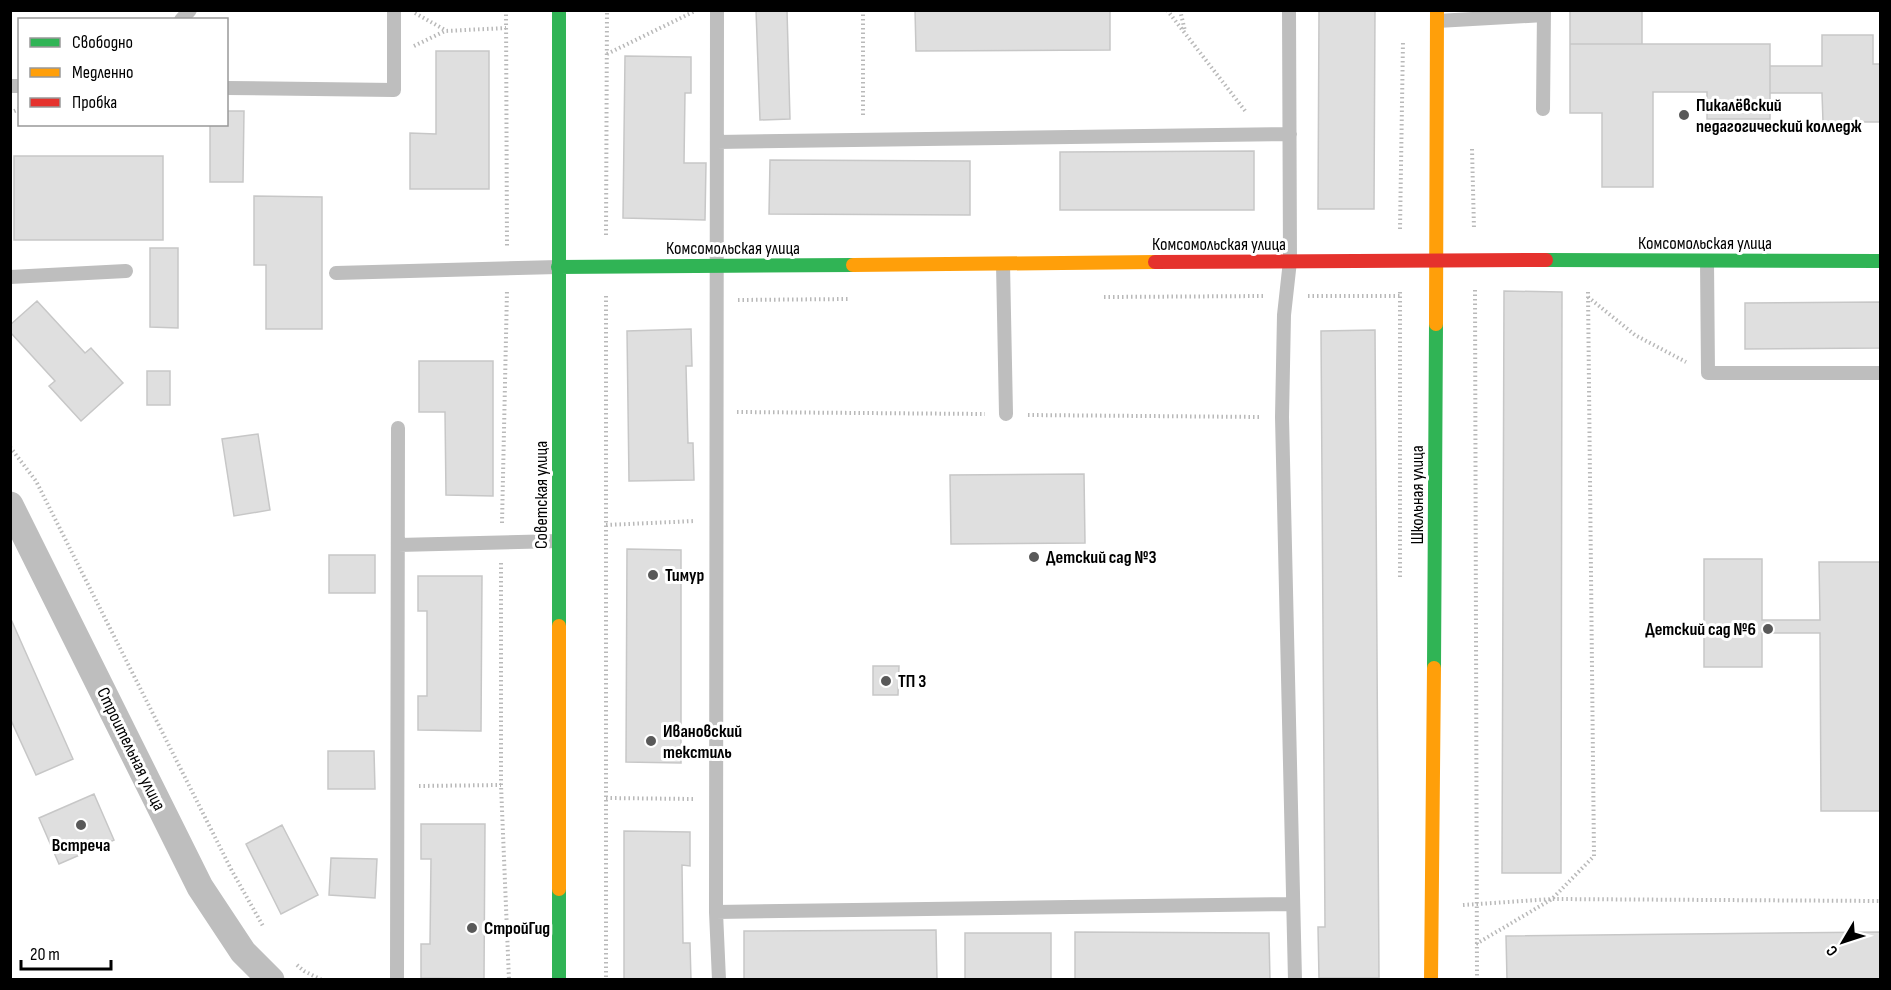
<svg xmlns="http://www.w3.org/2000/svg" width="1891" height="990" font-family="'Sofia Sans Condensed',sans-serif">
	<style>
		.building { fill: #dfdfdf; stroke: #c7c7c7; stroke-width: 1.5 }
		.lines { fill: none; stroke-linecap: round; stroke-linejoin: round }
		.path { stroke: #b9b9b9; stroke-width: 4; stroke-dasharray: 1.5 3; stroke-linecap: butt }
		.lane { stroke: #bebebe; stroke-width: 14 }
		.street { stroke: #bebebe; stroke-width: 27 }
		.fast { stroke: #30b455; stroke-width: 14 }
		.slow { stroke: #ff9f0a; stroke-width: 14 }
		.jam { stroke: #e5322d; stroke-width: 14 }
		.poi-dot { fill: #595959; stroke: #fff; stroke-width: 2 }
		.labels { text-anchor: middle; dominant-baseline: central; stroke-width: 6; stroke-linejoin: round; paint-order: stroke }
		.poi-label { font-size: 18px; font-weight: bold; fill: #000; stroke: #fff; text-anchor: start }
		.street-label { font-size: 18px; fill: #000; stroke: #fff }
	</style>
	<rect width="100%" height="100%" fill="#fff"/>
	<path class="building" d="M 756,10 L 787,10 L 790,119 L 760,120 Z
		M 915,10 L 1110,10 L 1110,50 L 916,51 Z
		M 1319,10 L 1375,10 L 1374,209 L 1318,209 Z
		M 1570,10 L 1642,10 L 1642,44 L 1570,44 Z
		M 1822,35 L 1873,35 L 1873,64 L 1880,64 L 1880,122 L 1823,122 L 1822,93 L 1770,93 L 1770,66 L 1822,66 Z
		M 1570,44 L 1770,44 L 1770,119 L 1707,119 L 1707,92 L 1653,92 L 1653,187 L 1602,187 L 1602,113 L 1570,113 Z
		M 436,51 L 489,51 L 489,189 L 410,189 L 410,133 L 436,134 Z
		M 625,56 L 691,57 L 691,93 L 685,93 L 684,163 L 706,163 L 705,220 L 623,218 Z
		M 226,111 L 244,111 L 243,182 L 210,182 L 210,124 L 226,124 Z
		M 1254,151 L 1254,210 L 1060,210 L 1060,152 Z
		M 14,156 L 163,156 L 163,240 L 14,240 Z
		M 770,160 L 970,161 L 970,215 L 769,214 Z
		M 254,196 L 322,197 L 322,329 L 266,329 L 266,265 L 254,265 Z
		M 150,248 L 178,248 L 178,328 L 150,327 Z
		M 1504,291 L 1562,292 L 1561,873 L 1502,873 Z
		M 37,301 L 85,353 L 91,348 L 123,383 L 81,421 L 49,386 L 55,381 L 10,332 L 10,325 Z
		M 1880,302 L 1880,348 L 1745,349 L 1745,303 Z
		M 691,329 L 692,366 L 686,366 L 688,443 L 693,443 L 694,480 L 629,481 L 627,331 Z
		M 1375,330 L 1379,978 L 1319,978 L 1318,927 L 1325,927 L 1321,331 Z
		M 419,361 L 493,361 L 493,496 L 446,495 L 445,412 L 419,412 Z
		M 147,371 L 170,371 L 170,405 L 147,405 Z
		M 258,434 L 270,510 L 234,516 L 222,439 Z
		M 1084,474 L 1085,543 L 951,544 L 950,475 Z
		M 627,549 L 681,550 L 681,763 L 626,762 Z
		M 329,555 L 375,555 L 375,593 L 329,593 Z
		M 1704,559 L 1762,559 L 1762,620 L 1820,620 L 1819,562 L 1880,562 L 1880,811 L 1821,811 L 1820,633 L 1762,633 L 1762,667 L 1704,667 Z
		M 418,576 L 482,576 L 481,731 L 418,730 L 418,696 L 427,696 L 427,611 L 418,611 Z
		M 10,617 L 73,759 L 36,775 L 10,718 Z
		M 873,666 L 899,666 L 898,695 L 873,695 Z
		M 328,751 L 374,751 L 375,789 L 328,789 Z
		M 94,794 L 114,840 L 59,864 L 39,818 Z
		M 421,824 L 485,824 L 484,979 L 421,978 L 421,944 L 430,944 L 431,859 L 421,859 Z
		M 282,825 L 318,895 L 281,914 L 246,844 Z
		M 624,831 L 690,832 L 690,866 L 682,865 L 683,943 L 690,943 L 691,980 L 624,980 Z
		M 331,858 L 377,859 L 375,898 L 329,895 Z
		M 936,930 L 937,980 L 744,980 L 744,931 Z
		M 1075,932 L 1269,933 L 1270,980 L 1075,980 Z
		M 1880,932 L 1880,980 L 1507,980 L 1506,936 Z
		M 965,933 L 1051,933 L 1051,980 L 965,980 Z"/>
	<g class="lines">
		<path class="path" d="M 506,10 L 507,247
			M 863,10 L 863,118
			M 1167,10 L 1246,112
			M 1180,10 L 1185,31
			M 415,13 L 445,30
			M 414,46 L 445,31 L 506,28
			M 607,54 L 695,11
			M 10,113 L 19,109
			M 1472,149 L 1474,229
			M 1400,229 L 1403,41
			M 606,235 L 607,10
			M 1475,290 L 1477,980
			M 606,296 L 606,980
			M 1308,296 L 1400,296
			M 1104,297 L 1265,296
			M 1588,297 L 1635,335 L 1686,362
			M 738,300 L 848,299
			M 737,412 L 985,414
			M 1028,415 L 1261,417
			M 10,447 L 36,481 L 232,871 L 263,926
			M 502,523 L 507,290
			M 606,525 L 695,521
			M 501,563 L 501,785 L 509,980
			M 1400,577 L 1400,290
			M 419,786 L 501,785
			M 606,798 L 694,799
			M 1463,905 L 1552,899 L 1880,901
			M 1476,944 L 1552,899 L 1594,856 L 1588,292
			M 297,965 L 304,971 L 322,980"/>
		<path class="lane" d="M 717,10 L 716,912 L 719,980
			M 1289,10 L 1290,261 L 1284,315 L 1282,417 L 1295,980
			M 181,20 L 190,10
			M 1437,21 L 1544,15
			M 10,86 L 20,86
			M 226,88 L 394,90 L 394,10
			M 1543,109 L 1544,10
			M 717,142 L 1290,134
			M 1707,261 L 1708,373 L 1880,373
			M 1003,264 L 1006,414
			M 336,273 L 558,267
			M 10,277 L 126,271
			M 398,545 L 559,541
			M 716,912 L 1293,904
			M 397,980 L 398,428"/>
		<path class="street" d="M 10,505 L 200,887 L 243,952 L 271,980"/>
		<path class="fast" d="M 559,10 L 559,626
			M 1546,260 L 1880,261
			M 558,267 L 853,265
			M 1434,668 L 1436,324
			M 559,889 L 559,980"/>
		<path class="slow" d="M 853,265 L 1155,262
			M 1436,324 L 1437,10
			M 559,626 L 559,889
			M 1431,980 L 1434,668"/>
		<path class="jam" d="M 1155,262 L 1546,260"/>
	</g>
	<g class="poi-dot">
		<circle cx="1684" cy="115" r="6"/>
		<circle cx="1034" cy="557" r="6"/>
		<circle cx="653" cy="575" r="6"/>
		<circle cx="1768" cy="629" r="6"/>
		<circle cx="886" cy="681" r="6"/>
		<circle cx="651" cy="741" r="6"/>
		<circle cx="81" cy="825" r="6"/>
		<circle cx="472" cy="928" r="6"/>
	</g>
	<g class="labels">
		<g class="poi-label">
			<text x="1696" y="105">Пикалёвский<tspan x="1696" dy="21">педагогический колледж</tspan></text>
			<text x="1046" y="557">Детский сад №3</text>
			<text x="665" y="575">Тимур</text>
			<text x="1756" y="629" text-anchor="end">Детский сад №6</text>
			<text x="898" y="681">ТП 3</text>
			<text x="663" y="731">Ивановский<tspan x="663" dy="21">текстиль</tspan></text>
			<text x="81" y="845" text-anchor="middle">Встреча</text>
			<text x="484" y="928">СтройГид</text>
		</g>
		<g class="street-label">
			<text x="1705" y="243">Комсомольская улица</text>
			<text x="1219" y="244">Комсомольская улица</text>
			<text x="733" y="248">Комсомольская улица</text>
			<text transform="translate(541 495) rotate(-90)">Советская улица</text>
			<text transform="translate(1417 495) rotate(-90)">Школьная улица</text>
			<text transform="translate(131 749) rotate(64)">Строительная улица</text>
		</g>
	</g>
	<rect width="1891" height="990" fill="none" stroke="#000000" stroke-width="24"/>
	<rect x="18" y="18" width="210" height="108" fill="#ffffff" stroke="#999999" stroke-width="1.5"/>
	<rect x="30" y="38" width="30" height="9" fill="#30b455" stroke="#999999" stroke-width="1.5"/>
	<text x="72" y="48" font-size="18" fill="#000000">Свободно</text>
	<rect x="30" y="68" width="30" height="9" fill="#ff9f0a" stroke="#999999" stroke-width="1.5"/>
	<text x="72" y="78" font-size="18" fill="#000000">Медленно</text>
	<rect x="30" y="98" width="30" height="9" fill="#e5322d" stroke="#999999" stroke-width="1.5"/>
	<text x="72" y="108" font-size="18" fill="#000000">Пробка</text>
	<g transform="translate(1843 942) rotate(231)" stroke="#ffffff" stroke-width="4.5" paint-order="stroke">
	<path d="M0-4.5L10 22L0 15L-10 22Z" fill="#000000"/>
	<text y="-9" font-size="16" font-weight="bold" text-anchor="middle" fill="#000000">С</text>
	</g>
	<path d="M21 960v9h90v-9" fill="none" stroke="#000000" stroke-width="3"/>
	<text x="30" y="960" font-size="18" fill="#000000" stroke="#ffffff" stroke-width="4.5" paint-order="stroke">20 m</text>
</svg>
